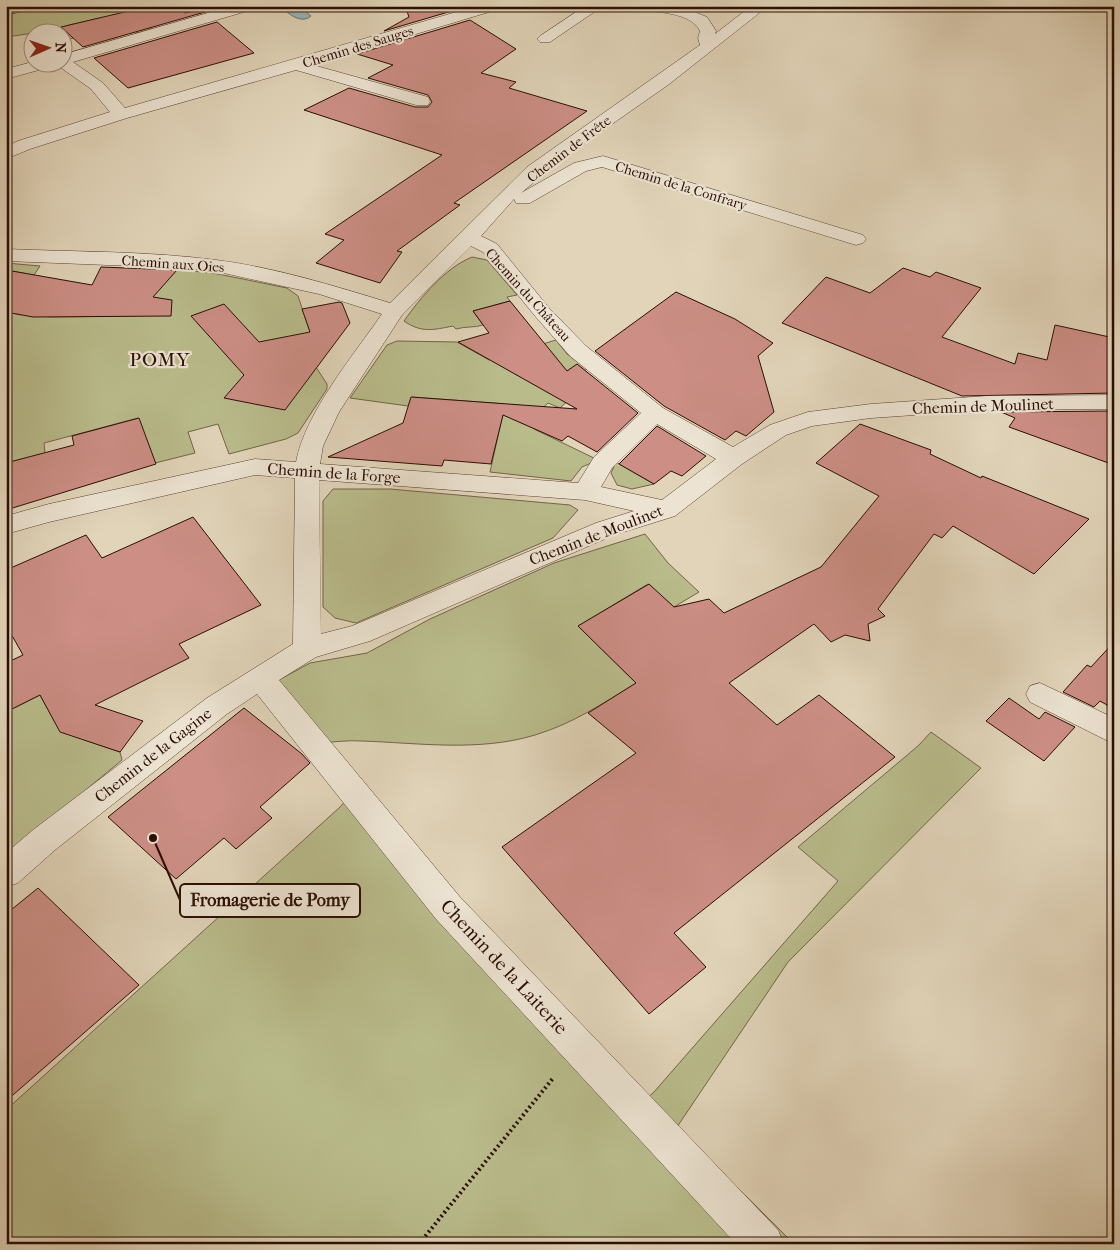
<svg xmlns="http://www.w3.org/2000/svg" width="1120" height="1250" font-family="'IM FELL French Canon',serif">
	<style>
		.green { fill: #b9bb8b; stroke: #726447 }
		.water { fill: #98b6b9; stroke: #6c7270 }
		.building { fill: #cc8e85; stroke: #2b0d03 }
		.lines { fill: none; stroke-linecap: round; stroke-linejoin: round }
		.minor-casing { stroke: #583f30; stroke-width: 1 }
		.major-casing { stroke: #2b0d03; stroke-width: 1 }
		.path { stroke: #2b0d03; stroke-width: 4; stroke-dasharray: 2 3; stroke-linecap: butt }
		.minor { fill: #ece3d2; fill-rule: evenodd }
		.major { fill: #e1d4b9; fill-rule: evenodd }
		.labels { text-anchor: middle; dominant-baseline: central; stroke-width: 4.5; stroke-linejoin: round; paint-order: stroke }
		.far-street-label { font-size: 14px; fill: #2b0d03; stroke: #ece3d2 }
		.street-label { font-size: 16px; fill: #2b0d03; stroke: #ece3d2 }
		.quarter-label { font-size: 19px; letter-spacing: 1px; fill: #2b0d03; stroke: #ece3d2 }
		.near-street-label { font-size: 19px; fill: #2b0d03; stroke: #ece3d2 }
		.leader { fill: none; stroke: #2b0d03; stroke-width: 2 }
		.callout-dot { fill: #2b0d03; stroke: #ece3d2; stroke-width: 2 }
		.callout { fill: #ece3d2; stroke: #2b0d03; stroke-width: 2 }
		.callout-label { font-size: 18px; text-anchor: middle; font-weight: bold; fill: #2b0d03 }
	</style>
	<rect width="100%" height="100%" fill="#e1d4b9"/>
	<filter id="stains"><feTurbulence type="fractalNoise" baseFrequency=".004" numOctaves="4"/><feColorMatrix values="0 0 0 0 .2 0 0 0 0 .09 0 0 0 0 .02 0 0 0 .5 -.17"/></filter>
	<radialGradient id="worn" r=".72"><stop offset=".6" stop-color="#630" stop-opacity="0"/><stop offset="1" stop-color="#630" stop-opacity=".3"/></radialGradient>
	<path class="green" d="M 42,6 L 150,6 L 145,23 L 154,31 L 137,33 L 129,26 L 111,28 L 100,18 L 69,25 L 80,36 L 63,41 L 62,32 L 43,32 L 39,29 L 27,34 L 6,37 L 6,15 Z
		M 472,257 L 487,260 L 517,295 L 507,297 L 510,301 L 473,311 L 483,325 C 474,328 466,326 456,329 L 453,326 C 433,330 421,333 404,321 C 421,297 445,268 472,257 Z
		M 6,263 L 40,266 L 34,275 L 12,271 L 6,276 Z
		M 177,269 L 218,274 L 287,288 L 298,296 L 310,332 L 312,361 L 327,384 L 327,389 L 298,433 L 286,439 L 229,454 L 218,424 L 188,432 L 195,453 L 155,463 L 138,418 L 44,443 L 45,453 L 6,463 L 6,391 L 10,389 L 6,384 L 6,312 L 21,315 L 30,307 L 49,317 L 135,316 Z
		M 556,340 L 567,354 L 587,369 L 584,371 L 585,385 L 560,408 L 548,403 L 534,416 L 543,421 L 534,429 L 598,460 L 582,467 L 571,481 L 490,472 L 505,404 L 412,397 L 408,406 L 350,398 L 387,345 L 397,341 L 457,342 L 489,360 Z
		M 616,462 L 654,484 L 632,489 L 617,485 L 611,473 Z
		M 333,489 L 390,489 L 570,505 L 578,510 L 553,538 L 356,623 L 335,618 L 323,607 L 323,501 Z
		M 645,534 L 668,563 L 699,592 L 674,607 L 648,584 L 578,626 L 636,683 C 604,703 572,724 535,735 C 479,752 419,743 362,741 C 348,740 334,742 320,743 L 266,687 L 310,663 L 367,653 L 430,619 L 554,563 Z
		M 40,695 L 56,724 L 84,740 L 120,752 L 122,760 L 6,856 L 6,712 Z
		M 931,732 L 981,768 L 788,962 L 677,1127 L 794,1244 L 6,1244 L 6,1110 L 340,807 L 360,784 L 639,1105 L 654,1092 L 838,881 L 798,847 L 918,746 Z"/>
	<path class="water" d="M 287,6 L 298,6 L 311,16 C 301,24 291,15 281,8 Z"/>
	<path class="building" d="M 150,6 L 178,6 L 185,13 L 201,9 L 205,12 L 83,47 L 61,27 Z
		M 405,6 L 448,6 L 455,10 L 384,31 L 409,17 Z
		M 470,20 L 516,49 L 481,73 L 516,82 L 509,88 L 587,111 L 454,203 L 460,205 L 397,251 L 402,252 L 380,283 L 316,263 L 344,240 L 325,234 L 442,155 L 304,110 L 349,88 L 415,107 L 428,107 L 432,102 L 428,95 L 368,78 L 393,65 L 357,54 Z
		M 217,22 L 254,53 L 128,88 L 94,58 Z
		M 101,267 L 177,270 L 153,297 L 172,300 L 171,316 L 33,317 L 6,312 L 6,270 L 92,285 Z
		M 903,268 L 930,277 L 936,272 L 981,288 L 942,337 L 1015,364 L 1018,353 L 1047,360 L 1055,325 L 1114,338 L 1114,393 L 962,396 L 782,323 L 826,277 L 870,293 Z
		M 676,292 L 735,319 L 773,343 L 758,356 L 774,412 L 746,436 L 736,431 L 725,440 L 664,406 L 595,351 Z
		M 510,301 L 567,371 L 577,364 L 638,413 L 597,452 L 568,436 L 562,441 L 503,415 L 491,464 L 444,460 L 442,466 L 328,457 L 403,423 L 411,397 L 577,409 L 458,342 L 489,333 L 473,311 Z
		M 339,302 L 342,303 L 350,323 L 285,410 L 224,398 L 244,375 L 191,316 L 224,304 L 259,342 L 310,332 L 302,309 Z
		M 1114,411 L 1114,465 L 1009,427 L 1015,418 L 1001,412 Z
		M 139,418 L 156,464 L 6,510 L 6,463 L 74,445 L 72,436 Z
		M 860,424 L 931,450 L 930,454 L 981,478 L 982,476 L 1089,519 L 1034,574 L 953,526 L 942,538 L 934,534 L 878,609 L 885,616 L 868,624 L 870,641 L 845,635 L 831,642 L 814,624 L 729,683 L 777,725 L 819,695 L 895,757 L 674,933 L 706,967 L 649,1014 L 502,847 L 636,753 L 588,713 L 636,683 L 578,626 L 649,584 L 674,607 L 709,599 L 724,613 L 821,567 L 879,496 L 816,463 Z
		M 657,426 L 706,456 L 682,476 L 671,471 L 654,484 L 619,464 Z
		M 193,517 L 261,605 L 179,644 L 189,658 L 95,705 L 143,721 L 120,752 L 60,732 L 40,695 L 6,712 L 6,663 L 23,655 L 6,625 L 6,570 L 86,535 L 102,558 Z
		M 1114,642 L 1114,709 L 1100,701 L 1094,707 L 1063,692 L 1087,665 L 1091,667 Z
		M 1009,698 L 1039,719 L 1045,712 L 1075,727 L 1044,761 L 986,721 Z
		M 244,708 L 302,754 L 310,763 L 260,807 L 272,818 L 236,849 L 224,838 L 176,879 L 108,817 Z
		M 38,888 L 139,985 L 6,1101 L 6,914 Z"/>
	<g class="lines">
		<defs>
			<path id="minor" d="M 232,6 L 256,6 L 254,9 L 73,62 L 103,83 L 125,108 L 477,6 L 501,6 L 499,9 L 313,65 L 428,97 L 430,101 L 428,105 L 416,105 L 296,70 L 127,118 L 30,149 L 6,159 L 6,147 L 18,141 L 110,112 L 91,89 L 57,65 L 6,79 L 6,69 L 32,62 L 62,62 L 62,55 Z
				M 585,6 L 603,6 L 550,42 L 540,42 L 537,39 L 540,36 Z
				M 644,6 L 685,8 L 707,17 L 716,31 L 715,34 L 751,6 L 768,6 L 668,85 L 559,161 L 521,193 L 574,163 L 603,156 L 863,235 L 866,239 L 863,243 L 856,245 L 602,167 L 586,171 L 530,203 L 516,203 L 514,199 L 481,236 L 497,244 L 549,308 L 586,346 L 663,408 L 733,447 L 770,425 L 808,412 L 871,404 L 987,396 L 1114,395 L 1114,409 L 987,410 L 871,418 L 812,426 L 786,435 L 742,464 L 675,516 L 614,535 L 370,641 L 316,657 L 279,680 L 460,897 L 778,1230 L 784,1244 L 736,1244 L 436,919 L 257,694 L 227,714 L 55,850 L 18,883 L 6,887 L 6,853 L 33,830 L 207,698 L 293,644 L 295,478 L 255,475 L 49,522 L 6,534 L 6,516 L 49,504 L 255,459 L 296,462 C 305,413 353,356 382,314 L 319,294 L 219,272 L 185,268 L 6,261 L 6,249 C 76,252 147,251 216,260 C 273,267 335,286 390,303 L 527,167 L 700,45 L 698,38 L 700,31 C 691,13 664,14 646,9 ZM 471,246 L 483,252 L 535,316 L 570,356 L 641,413 L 594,457 L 578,483 L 320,464 L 323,446 L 339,412 L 402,315 ZM 657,424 L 716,459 L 662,500 L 601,487 L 612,468 ZM 319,480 L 585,500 L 634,511 L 596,523 L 352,626 L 321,634 Z
				M 1040,683 L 1114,718 L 1114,744 L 1030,702 L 1026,694 L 1030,686 Z"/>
			<path id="major" d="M 6,6 L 33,6 L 31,9 L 6,15 Z"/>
		</defs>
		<use href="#minor" class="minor-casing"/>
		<use href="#major" class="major-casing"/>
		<path class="path" d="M 419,1244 L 554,1077"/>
		<use href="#minor" class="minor"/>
		<use href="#major" class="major"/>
	</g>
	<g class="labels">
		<g class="far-street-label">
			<text transform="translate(358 47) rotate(-17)">Chemin des Sauges</text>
			<text transform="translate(569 149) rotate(-37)">Chemin de Frête</text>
			<text transform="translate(681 186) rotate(17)">Chemin de la Confrary</text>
			<text transform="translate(173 264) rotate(4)">Chemin aux Oies</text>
			<text transform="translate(528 295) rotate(48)">Chemin du Château</text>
		</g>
		<g class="street-label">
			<text transform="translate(983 406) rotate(-2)">Chemin de Moulinet</text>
			<text transform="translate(334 473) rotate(4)">Chemin de la Forge</text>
			<text transform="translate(596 535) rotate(-21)">Chemin de Moulinet</text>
			<text transform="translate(153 755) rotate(-38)">Chemin de la Gagine</text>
		</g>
		<g class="quarter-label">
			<text x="160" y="360">POMY</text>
		</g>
		<g class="near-street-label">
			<text transform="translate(504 967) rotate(47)">Chemin de la Laiterie</text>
		</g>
	</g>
	<path class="leader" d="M153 838L180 900"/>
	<circle class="callout-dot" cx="153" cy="838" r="5"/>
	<rect class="callout" x="180" y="884" width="180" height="33" rx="5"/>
	<g class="callout-label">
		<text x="270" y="906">Fromagerie de Pomy</text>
	</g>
	<rect width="1120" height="1250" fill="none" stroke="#e1d4b9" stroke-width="25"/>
	<rect x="8" y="8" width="1105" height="1235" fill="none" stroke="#2b0d03" stroke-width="2.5"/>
	<rect x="12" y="12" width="1095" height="1225" fill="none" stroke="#2b0d03"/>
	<g transform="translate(48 48) rotate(88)"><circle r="24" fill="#ece3d2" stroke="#9f8d7f"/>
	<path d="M0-4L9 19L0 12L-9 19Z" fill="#8f2418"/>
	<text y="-8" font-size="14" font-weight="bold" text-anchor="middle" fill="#2b0d03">N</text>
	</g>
	<rect width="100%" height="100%" filter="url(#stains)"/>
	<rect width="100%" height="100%" fill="url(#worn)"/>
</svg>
